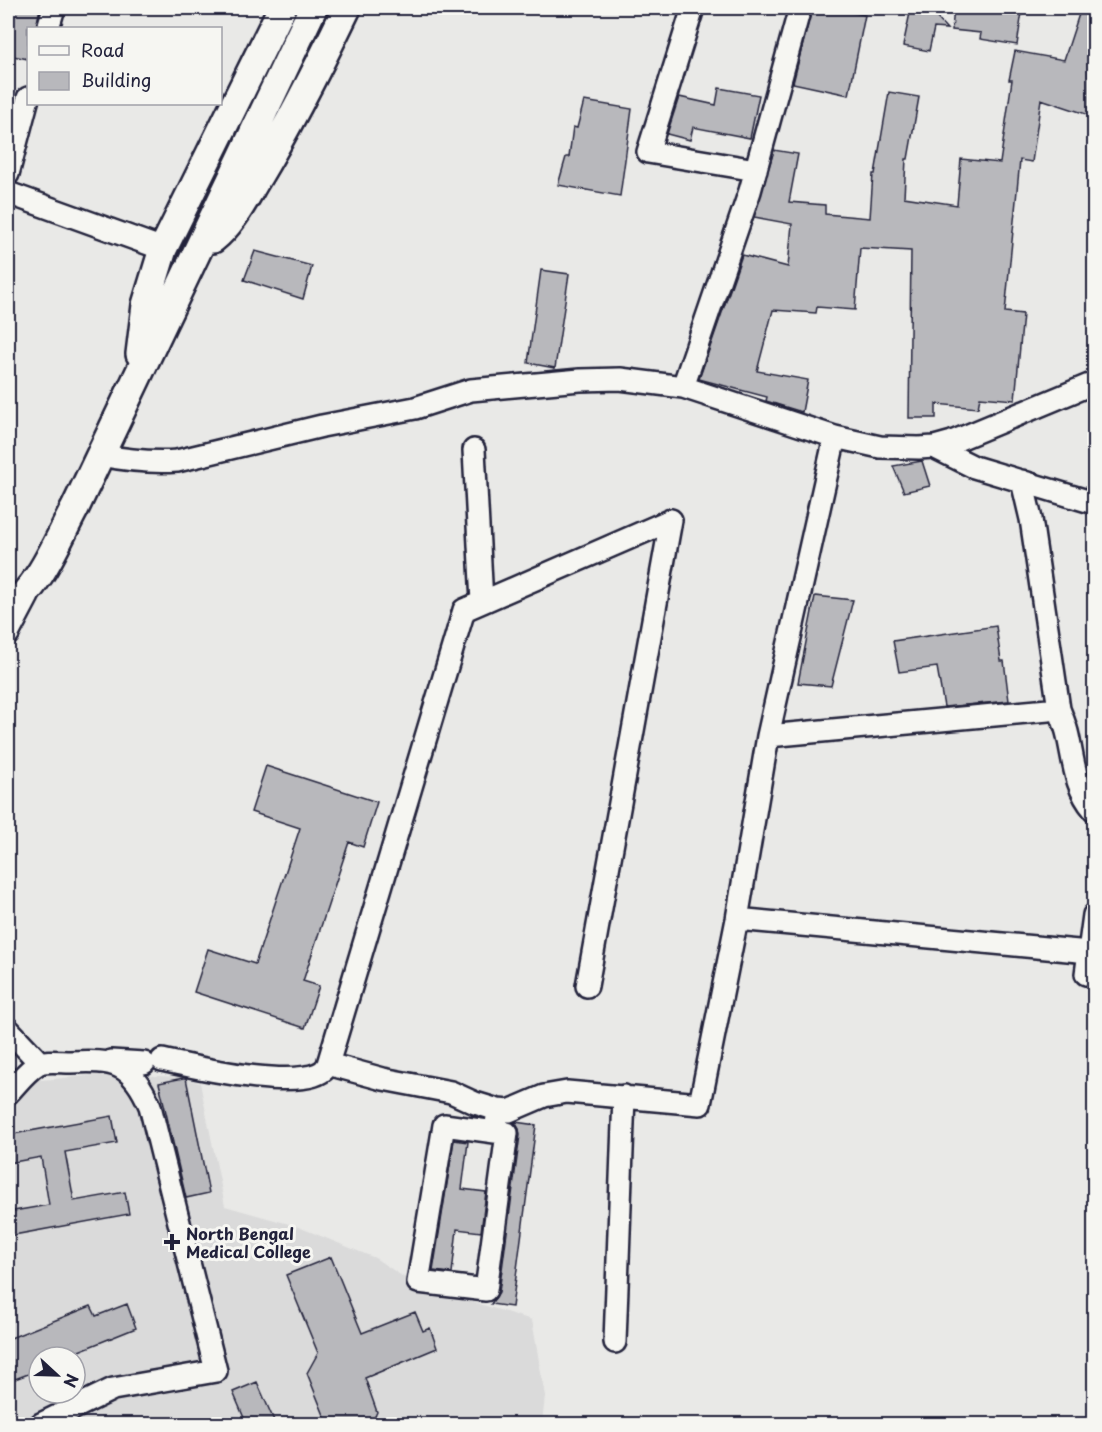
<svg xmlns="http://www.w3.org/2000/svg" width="1102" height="1432" font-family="'Playpen Sans',sans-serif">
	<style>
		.built { fill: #dadada; fill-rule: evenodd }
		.building { fill: #b8b8bc; stroke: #22223b; stroke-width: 1.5 }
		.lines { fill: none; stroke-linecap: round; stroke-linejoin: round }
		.minor-casing { stroke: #22223b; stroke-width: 26 }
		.major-casing { stroke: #22223b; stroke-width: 32 }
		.minor { stroke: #f6f6f2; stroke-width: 21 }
		.major { stroke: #f6f6f2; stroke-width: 27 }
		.poi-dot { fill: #22223b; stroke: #f6f6f2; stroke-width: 2 }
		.labels { text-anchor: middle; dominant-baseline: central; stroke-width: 6; stroke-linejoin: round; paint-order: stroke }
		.poi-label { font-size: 16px; font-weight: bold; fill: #22223b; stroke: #f6f6f2; text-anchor: start }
	</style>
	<rect width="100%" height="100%" fill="#e9e9e7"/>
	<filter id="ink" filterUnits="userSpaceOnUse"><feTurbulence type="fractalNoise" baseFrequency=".0167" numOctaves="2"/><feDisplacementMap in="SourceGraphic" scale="12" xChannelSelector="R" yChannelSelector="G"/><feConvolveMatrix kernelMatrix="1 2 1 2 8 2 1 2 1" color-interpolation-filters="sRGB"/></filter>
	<g filter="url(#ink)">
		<path class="built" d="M 8,1063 L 42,1080 L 108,1074 L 181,1077 L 200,1083 L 225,1206 L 296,1226 L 375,1258 L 414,1284 L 532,1320 L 545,1396 L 542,1424 L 8,1424 ZM 39,1357 L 75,1357 L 75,1393 L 39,1393 Z"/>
		<path class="building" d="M 8,8 L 40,8 L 36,28 L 28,27 L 28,59 L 8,55 Z
			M 812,8 L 829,8 L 865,15 L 849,95 L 793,83 Z
			M 911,8 L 928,8 L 947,29 L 934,28 L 929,51 L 903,46 Z
			M 954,8 L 993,8 L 1022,12 L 1017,45 L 980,39 L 981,33 L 952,30 Z
			M 1081,8 L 1095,8 L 1095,117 L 1041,99 L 1032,162 L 1020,160 L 1005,312 L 1023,314 L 1015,400 L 980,397 L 978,408 L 936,404 L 936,418 L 909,418 L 911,251 L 860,248 L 855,310 L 817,307 L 816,313 L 773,310 L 757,371 L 808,380 L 802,412 L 766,401 L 767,397 L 699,379 L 742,255 L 788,267 L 792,224 L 754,217 L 774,150 L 798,154 L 789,202 L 825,205 L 825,214 L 870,218 L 873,174 L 875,174 L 889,92 L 919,97 L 908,159 L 906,159 L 904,197 L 957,205 L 961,159 L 1000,163 L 1012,80 L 1009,80 L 1015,51 L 1064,60 Z
			M 719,88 L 759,95 L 750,138 L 693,127 L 690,140 L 667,134 L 679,97 L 716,105 Z
			M 584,101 L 632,109 L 620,196 L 558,185 L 566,157 L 569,157 L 573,127 L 577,128 Z
			M 255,251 L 312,266 L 303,299 L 244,280 Z
			M 541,270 L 569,274 L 555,368 L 528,363 Z
			M 922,461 L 930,486 L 904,492 L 893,466 Z
			M 815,596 L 853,600 L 831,686 L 798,683 Z
			M 996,626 L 1001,661 L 1004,661 L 1009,701 L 944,707 L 937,667 L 899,672 L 893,641 Z
			M 266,766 L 377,802 L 363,847 L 349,842 L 303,981 L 319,986 L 305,1028 L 194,992 L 208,949 L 255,964 L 300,828 L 251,812 Z
			M 183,1078 L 186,1078 L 209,1193 L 186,1198 L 159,1083 Z
			M 112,1116 L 117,1143 L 65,1152 L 74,1201 L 125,1192 L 129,1214 L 8,1236 L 8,1212 L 49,1205 L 41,1157 L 8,1163 L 8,1135 Z
			M 515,1122 L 536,1125 L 512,1307 L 491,1304 L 499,1292 L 520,1135 L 519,1129 Z
			M 454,1140 L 468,1142 L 462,1189 L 486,1192 L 481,1232 L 457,1229 L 452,1273 L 433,1271 Z
			M 331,1257 L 362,1333 L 415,1312 L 423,1331 L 430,1328 L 437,1348 L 365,1378 L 377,1412 L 371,1425 L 328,1425 L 307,1373 L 318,1353 L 286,1275 Z
			M 127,1304 L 136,1328 L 64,1357 L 39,1357 L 39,1370 L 15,1379 L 13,1374 L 8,1377 L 8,1339 L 91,1306 L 96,1316 Z
			M 257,1382 L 276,1425 L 247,1425 L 233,1392 Z"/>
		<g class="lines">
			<defs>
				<path id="minor" d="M 693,8 L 648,152 L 756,170
					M 48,28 L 54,8
					M 8,174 L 28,98
					M 8,193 L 163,249
					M 683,387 L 750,191 L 800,8
					M 934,447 L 974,467 L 1094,503
					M 474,450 L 482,602
					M 100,455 C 126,460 150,463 177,461 L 322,426 L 415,408 L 471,390 L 580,380 L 620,379 L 683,387 L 835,437 L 880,447 L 919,448 L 934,447 L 952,442 L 1094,383
					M 1022,481 L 1031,519 L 1059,709 C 1062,717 1066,726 1068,736 C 1074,763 1075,788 1094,810
					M 8,634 L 28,596
					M 768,736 L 1059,709
					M 737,919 L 1089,952
					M 1086,974 L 1094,915
					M 587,986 L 671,520
					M 8,1029 L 40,1063
					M 162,1060 C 189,1066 317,1096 328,1064 L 383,1079 L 451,1092 L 475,1103 L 498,1110 L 509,1111 L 544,1096 L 567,1092 L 700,1104 L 737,919 L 768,736 L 835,437
					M 111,1061 L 144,1063
					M 328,1064 L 464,610 L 671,520
					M 8,1093 C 17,1084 26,1071 38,1064 C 45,1060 60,1062 70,1062 C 114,1060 131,1062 150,1106 L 216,1371 L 113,1389 L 41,1424
					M 495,1132 L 444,1125 L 418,1282 L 486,1290 L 507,1133 L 495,1132 L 498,1110
					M 615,1342 L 624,1096"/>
				<path id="major" d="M 213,239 C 232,224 244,200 256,180 C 290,124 319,66 347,8
					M 140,354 L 146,305 L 163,249 L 282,8
					M 8,609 C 41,585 56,543 75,508 L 313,8"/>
			</defs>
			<use href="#minor" class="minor-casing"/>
			<use href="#major" class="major-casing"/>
			<use href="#minor" class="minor"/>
			<use href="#major" class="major"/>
		</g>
	</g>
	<path class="poi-dot" d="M169 1233h6v6h6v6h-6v6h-6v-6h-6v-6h6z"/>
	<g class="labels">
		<g class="poi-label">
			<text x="186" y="1233">North Bengal<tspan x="186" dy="18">Medical College</tspan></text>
		</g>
	</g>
	<rect width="1102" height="1432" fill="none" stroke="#f6f6f2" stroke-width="30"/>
	<rect x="15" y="15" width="1072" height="1402" fill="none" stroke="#22223b" stroke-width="2" filter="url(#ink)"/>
	<rect x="27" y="27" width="195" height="78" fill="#f6f6f2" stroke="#a1a1a9" stroke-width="1.5"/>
	<rect x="39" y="46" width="30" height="9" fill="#f6f6f2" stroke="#a1a1a9" stroke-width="1.5"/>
	<text x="81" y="57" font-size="18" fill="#22223b">Road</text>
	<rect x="39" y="72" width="30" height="18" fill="#b8b8bc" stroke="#a1a1a9" stroke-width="1.5"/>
	<text x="81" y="87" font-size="18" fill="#22223b">Building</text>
	<g transform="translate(57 1375) rotate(112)"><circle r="28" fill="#f6f6f2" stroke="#a1a1a9" stroke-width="1.5"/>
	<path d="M0-4.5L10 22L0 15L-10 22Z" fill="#22223b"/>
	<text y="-9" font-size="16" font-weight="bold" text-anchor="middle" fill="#22223b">N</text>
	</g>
</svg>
